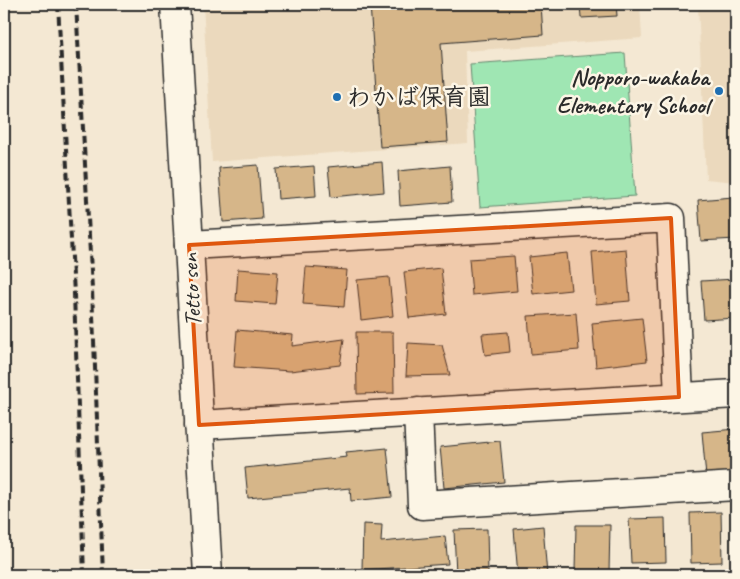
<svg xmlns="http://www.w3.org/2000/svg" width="740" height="579" font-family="Caveat,'Klee One',sans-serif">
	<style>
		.built { fill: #ebd9bd }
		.green { fill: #9fe6b3; stroke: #65886f }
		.building { fill: #d6b689; stroke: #2b2b2b }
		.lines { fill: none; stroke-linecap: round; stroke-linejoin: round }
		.street-casing { stroke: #2b2b2b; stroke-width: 31 }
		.secondary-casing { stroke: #2b2b2b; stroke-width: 31 }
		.street { stroke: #fcf5e5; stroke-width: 28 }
		.secondary { stroke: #fcf5e5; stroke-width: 28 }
		.rail { stroke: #2b2b2b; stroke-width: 4; stroke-dasharray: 8 4; stroke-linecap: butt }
		.marked { fill: #df570e; fill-opacity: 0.2; stroke: #df570e; stroke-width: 4; stroke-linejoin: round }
		.poi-dot { fill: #1f6fb2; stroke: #fcf5e5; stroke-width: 2 }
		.labels { text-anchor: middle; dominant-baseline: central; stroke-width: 5; stroke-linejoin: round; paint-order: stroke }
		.poi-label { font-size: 24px; font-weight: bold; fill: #2b2b2b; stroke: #fcf5e5; text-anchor: end }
		.street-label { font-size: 24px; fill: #2b2b2b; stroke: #fcf5e5 }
	</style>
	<rect width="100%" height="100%" fill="#f4e8d3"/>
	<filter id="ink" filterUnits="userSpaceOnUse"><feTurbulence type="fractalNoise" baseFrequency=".02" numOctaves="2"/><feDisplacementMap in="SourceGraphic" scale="10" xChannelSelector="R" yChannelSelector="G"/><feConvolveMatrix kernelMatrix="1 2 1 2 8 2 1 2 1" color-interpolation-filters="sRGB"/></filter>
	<g filter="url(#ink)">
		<path class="built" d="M 203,4 L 640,4 L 642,38 L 465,51 L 468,143 L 212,162 Z
			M 698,4 L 736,4 L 736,182 L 706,179 Z"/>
		<path class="green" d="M 625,53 L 635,196 L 480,207 L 470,64 Z"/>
		<path class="building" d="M 370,4 L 541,4 L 543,35 L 441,43 L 448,142 L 380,147 Z
			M 580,4 L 616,4 L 617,16 L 581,18 Z
			M 382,162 L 384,192 L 331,197 L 328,167 Z
			M 258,165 L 262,219 L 223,222 L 219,168 Z
			M 314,166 L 316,196 L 278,199 L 276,169 Z
			M 450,166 L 452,202 L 400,206 L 398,171 Z
			M 733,197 L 736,239 L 701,241 L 698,200 Z
			M 626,249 L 630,301 L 596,304 L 592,252 Z
			M 567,253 L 571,290 L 533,294 L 529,257 Z
			M 514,256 L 517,291 L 472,295 L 469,259 Z
			M 306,267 L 347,270 L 344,307 L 303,304 Z
			M 441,268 L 446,314 L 409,318 L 404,272 Z
			M 238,269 L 278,272 L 275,304 L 236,301 Z
			M 389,277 L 393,316 L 361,320 L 357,280 Z
			M 735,279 L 736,318 L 704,320 L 701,281 Z
			M 576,313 L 579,350 L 531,354 L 528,316 Z
			M 642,318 L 647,361 L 596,367 L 592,323 Z
			M 237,330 L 293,335 L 292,346 L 344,339 L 340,365 L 290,371 L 234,367 Z
			M 356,332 L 393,332 L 394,393 L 357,394 Z
			M 508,332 L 510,352 L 485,355 L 482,334 Z
			M 408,343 L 442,345 L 450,375 L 406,376 Z
			M 736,429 L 736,475 L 706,477 L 702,432 Z
			M 500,441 L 504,482 L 444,488 L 440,447 Z
			M 387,448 L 392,497 L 351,501 L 350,488 L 248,498 L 245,468 L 347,457 L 346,452 Z
			M 721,512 L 722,562 L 691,563 L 690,513 Z
			M 665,518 L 666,562 L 631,563 L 629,519 Z
			M 363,524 L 382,525 L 381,542 L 445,536 L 448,564 L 362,570 Z
			M 576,525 L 610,525 L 609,572 L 575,571 Z
			M 543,526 L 547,575 L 518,575 L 514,529 Z
			M 487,529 L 488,574 L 456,574 L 454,530 Z
			M 695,572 L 736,572 L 736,575 L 695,575 Z"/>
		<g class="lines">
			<defs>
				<path id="street" d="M 189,245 L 671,218 L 679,397
					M 418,412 L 422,505 L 736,486
					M 199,425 L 736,394"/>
				<path id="secondary" d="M 175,4 L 208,575"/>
			</defs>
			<use href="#street" class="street-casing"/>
			<use href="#secondary" class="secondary-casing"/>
			<use href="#street" class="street"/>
			<use href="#secondary" class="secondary"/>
			<path class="rail" d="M 58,4 L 74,294 L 84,575
				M 76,4 L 92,289 L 103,575"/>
		</g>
	</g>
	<path class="marked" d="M 671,218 L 679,397 L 199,425 L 189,245 Z"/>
	<g class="poi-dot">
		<circle cx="719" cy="91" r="5"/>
		<circle cx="337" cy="97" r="5"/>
	</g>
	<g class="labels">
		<g class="poi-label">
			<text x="709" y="77">Nopporo-wakaba<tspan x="709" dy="28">Elementary School</tspan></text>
			<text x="347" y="97" text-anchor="start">わかば保育園</text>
		</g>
		<g class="street-label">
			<text transform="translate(191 290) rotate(-93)">Tetto sen</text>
		</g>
	</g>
	<rect width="740" height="579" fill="none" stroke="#fcf5e5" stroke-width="20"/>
	<rect x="10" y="10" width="720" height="559" fill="none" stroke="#2b2b2b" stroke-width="2" filter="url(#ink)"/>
</svg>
